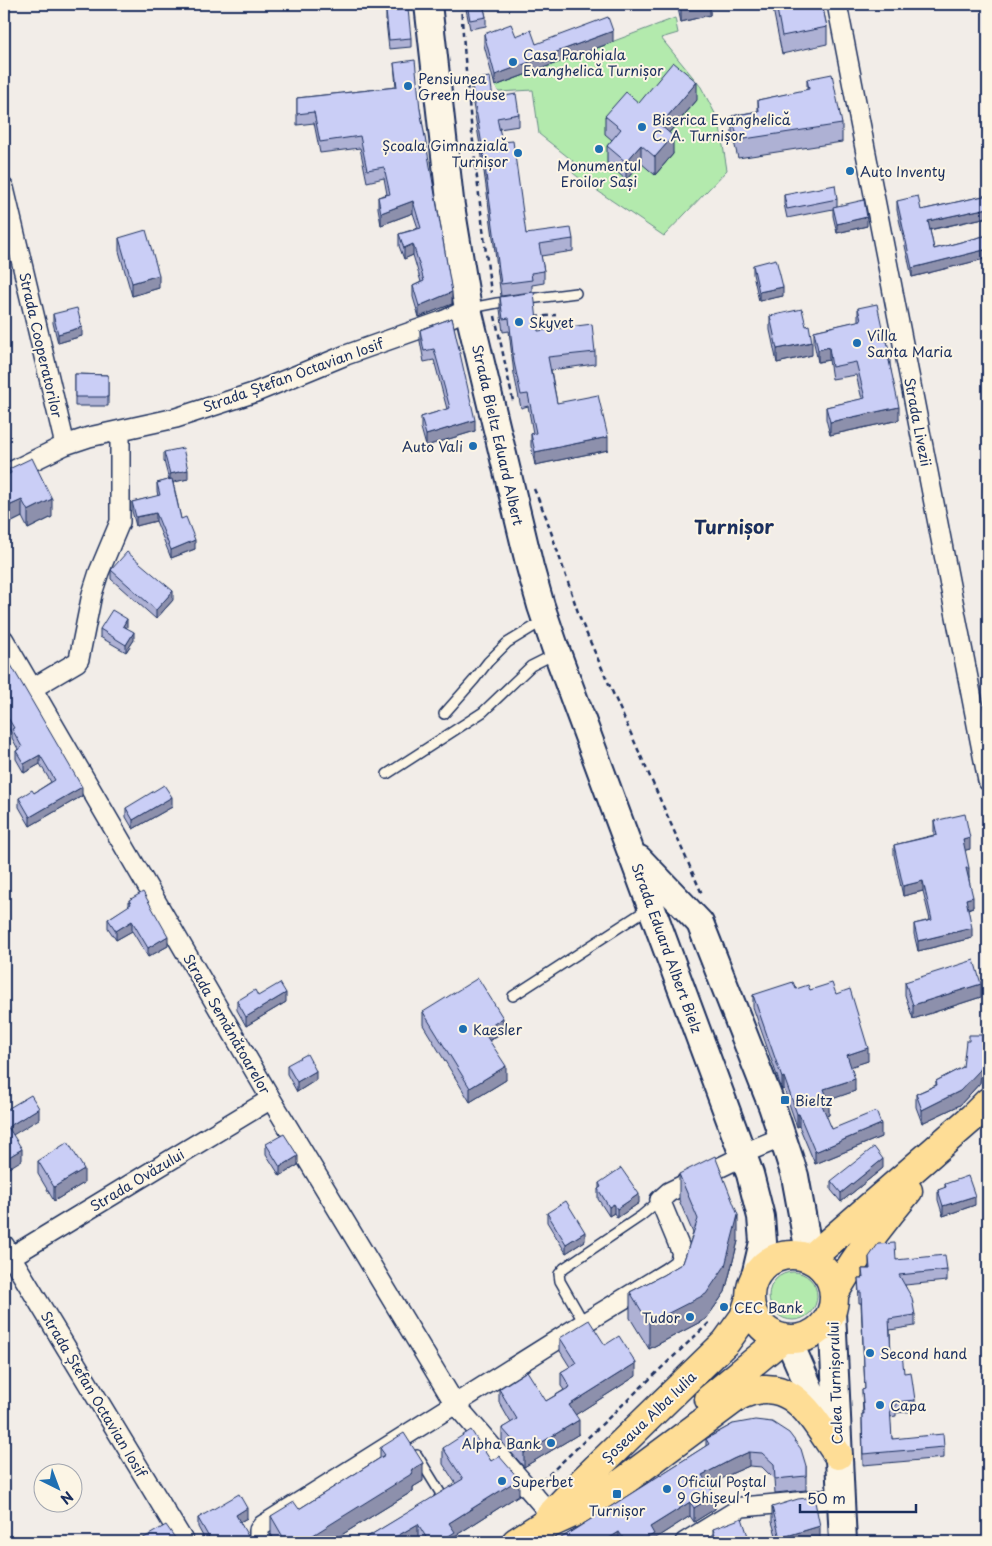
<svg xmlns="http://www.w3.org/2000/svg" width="992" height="1546" font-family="'Playpen Sans',sans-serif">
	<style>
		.green { fill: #b3eaad; stroke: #678c86 }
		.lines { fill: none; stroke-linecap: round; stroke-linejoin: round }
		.lane-casing { stroke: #1b2f5e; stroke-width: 12 }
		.street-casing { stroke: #1b2f5e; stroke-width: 22 }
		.secondary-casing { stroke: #1b2f5e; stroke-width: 30 }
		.primary-casing { stroke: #1b2f5e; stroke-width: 31 }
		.path { stroke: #1b2f5e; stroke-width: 2.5; stroke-dasharray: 5 4; stroke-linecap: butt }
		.lane { stroke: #fcf5e5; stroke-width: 9 }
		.street { stroke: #fcf5e5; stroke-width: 19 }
		.secondary { stroke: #fcf5e5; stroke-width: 26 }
		.primary { stroke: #fedd96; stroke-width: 28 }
		.wall { fill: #aeb1d4; stroke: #1b2f5e }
		.shaded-wall { fill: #8d90ac; stroke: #1b2f5e }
		.building { fill: #cacef6; stroke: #1b2f5e }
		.poi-dot { fill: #1f6fb2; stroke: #fcf5e5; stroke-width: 2 }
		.labels { text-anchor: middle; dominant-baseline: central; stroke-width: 4; stroke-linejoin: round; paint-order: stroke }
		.poi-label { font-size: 14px; fill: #1b2f5e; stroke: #fcf5e5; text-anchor: start }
		.street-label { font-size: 14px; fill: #1b2f5e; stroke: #fcf5e5 }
		.district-label { font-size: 19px; font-weight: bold; fill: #1b2f5e; stroke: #fcf5e5 }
	</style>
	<rect width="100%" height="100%" fill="#f2ede8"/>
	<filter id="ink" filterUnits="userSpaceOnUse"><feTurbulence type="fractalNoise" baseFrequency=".02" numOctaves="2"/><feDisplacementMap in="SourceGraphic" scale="10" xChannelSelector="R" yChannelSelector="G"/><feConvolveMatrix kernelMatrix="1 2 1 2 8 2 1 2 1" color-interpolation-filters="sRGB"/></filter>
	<g filter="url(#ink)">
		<path class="green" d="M 675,18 L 678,33 L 661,38 L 701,87 L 719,121 L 727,170 L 664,236 L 583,181 L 573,173 L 573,161 L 539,134 L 533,90 L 499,92 L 495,86 Z
			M769 1296a24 24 0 1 1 48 0a24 24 0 1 1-48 0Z"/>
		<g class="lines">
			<defs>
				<path id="lane" d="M 471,308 L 497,303 L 576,293
					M 444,714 L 474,680 L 488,662 L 507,643 L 543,621
					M 387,774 L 483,712 L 531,666 L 555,654
					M 513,996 L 649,908
					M 584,1323 L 560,1281 L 559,1274 L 564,1268 L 641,1216 L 660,1200
					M 417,1455 L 441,1494 L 437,1502"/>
				<path id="street" d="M 837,4 L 988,781
					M 4,188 L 65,445
					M 4,475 L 65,445 L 89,437 L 176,418 L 256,392 L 346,355 L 445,320 L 468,309
					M 4,640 L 271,1099 L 455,1404 L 551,1515
					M 33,688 L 77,662 L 79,659 L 92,594 L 99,572 L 120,522 L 120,431
					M 4,1245 L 184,1542
					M 4,1261 L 271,1099
					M 263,1542 L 259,1537 L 259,1530 L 263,1525 L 584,1323 L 668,1272 L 679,1264 L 682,1253 L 660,1200 L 669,1192 L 731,1162 L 744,1153 L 783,1137
					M 685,1542 L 742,1507 L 841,1498"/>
				<path id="secondary" d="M 428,4 L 450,200 L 468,309 L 530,567 L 541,606 L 555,647 L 750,1174 L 761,1217 L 763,1242 L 755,1276
					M 639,859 L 700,923 L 772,1106 L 789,1157 L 795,1176 L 810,1258
					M 832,1312 L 843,1542
					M 788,1339 L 828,1431"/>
				<path id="primary" d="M750 1297a42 42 0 1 1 84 0a42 42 0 1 1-84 0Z
					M 811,1258 L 973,1117 L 988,1102
					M 835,1292 C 856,1256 881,1223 908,1191
					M 709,1399 L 783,1338
					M 549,1517 L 586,1478 L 726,1342 L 744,1317 L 750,1298
					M 538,1529 L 575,1512 L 604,1496 L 737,1397 C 791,1370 812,1418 838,1455
					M 516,1542 L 552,1519"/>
			</defs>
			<use href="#lane" class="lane-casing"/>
			<use href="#street" class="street-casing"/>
			<use href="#secondary" class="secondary-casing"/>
			<use href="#primary" class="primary-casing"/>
			<path class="path" d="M 461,4 C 467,101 479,197 491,293
				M 495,316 L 513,401
				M 535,317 L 556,315
				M 534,489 L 546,517 L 581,621 L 702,894
				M 542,1481 L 710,1322"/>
			<use href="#lane" class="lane"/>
			<use href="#street" class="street"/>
			<use href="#secondary" class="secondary"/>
			<use href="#primary" class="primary"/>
		</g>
		<path class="wall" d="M 465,4 L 483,4 L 486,17 L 486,26 L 470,29 Z
			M 677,4 L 710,4 L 710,15 L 681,22 Z
			M 772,4 L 822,4 L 827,27 L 827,44 L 782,54 Z
			M 386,11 L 411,38 L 411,47 L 389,49 L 386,21 Z
			M 484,34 L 516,36 L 536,44 L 613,42 L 495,86 L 484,45 Z
			M 394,63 L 420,109 L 452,304 L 419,317 L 413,297 L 413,286 L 421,282 L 413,255 L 404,259 L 399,246 L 399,234 L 418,228 L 413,213 L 381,225 L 378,208 L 378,197 L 387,194 L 384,178 L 367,182 L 360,148 L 320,153 L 314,123 L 297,125 L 297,98 L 396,87 Z
			M 807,79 L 842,124 L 842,142 L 738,158 L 732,134 L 732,116 L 758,111 L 758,100 L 807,90 Z
			M 471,80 L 493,98 L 519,114 L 519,126 L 499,129 L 502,142 L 526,234 L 573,239 L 573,251 L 541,256 L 544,271 L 544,283 L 532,285 L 532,292 L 501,296 L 482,157 L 471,92 Z
			M 697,100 L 669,133 L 673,154 L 655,175 L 641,163 L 626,180 L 607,163 L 607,146 L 612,140 L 605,134 L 605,116 L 639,103 Z
			M 784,195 L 837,199 L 837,206 L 867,226 L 837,233 L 833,216 L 833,209 L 787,218 L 784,204 Z
			M 988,195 L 988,217 L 930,230 L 934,249 L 988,235 L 988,258 L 912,277 L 897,210 L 897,201 L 921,210 Z
			M 119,238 L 159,288 L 132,296 L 119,251 Z
			M 753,265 L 783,296 L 759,301 L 753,274 Z
			M 500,297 L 538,331 L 595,352 L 595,364 L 551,370 L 557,403 L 608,450 L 535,465 L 531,446 L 531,434 L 533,433 L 528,406 L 521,408 L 514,374 L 509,331 L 503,332 L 500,309 Z
			M 858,308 L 885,341 L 890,356 L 890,365 L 899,420 L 830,435 L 826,419 L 826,407 L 862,399 L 856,375 L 832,379 L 829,360 L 818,362 L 814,343 L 814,331 L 858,321 Z
			M 53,314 L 82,336 L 58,343 L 53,323 Z
			M 770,316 L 812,355 L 777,363 L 770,330 Z
			M 452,318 L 475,431 L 426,446 L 421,428 L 421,417 L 447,409 L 434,360 L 424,362 L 420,341 L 420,330 Z
			M 75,374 L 108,375 L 108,406 L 75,406 Z
			M 164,452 L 188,479 L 173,482 L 181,519 L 195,549 L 171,558 L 156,521 L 136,526 L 132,511 L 132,502 L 158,496 L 157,491 L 157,483 L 169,480 L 164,461 Z
			M 9,469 L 52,517 L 28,529 L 22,517 L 4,526 L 4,477 L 9,474 Z
			M 111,570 L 173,600 L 156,619 L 111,579 Z
			M 127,627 L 126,628 L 134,640 L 126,652 L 100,637 L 100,629 Z
			M 4,653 L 82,796 L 30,826 L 19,807 L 19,798 L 34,793 L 51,782 L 40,764 L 24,773 L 16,759 L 16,751 L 18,749 L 12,738 L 12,734 L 4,720 Z
			M 172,807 L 133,829 L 126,817 L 126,808 Z
			M 934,821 L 970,849 L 965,850 L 973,907 L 968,909 L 972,938 L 918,951 L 914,934 L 914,924 L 930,920 L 923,891 L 903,896 L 894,855 L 894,845 L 934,835 Z
			M 129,900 L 168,946 L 148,957 L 132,931 L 116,940 L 108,928 L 108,919 L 129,906 Z
			M 905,982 L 981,997 L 913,1019 L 905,995 Z
			M 796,989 L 810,990 L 836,994 L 868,1061 L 851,1066 L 855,1091 L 828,1100 L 829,1115 L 826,1116 L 832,1129 L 881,1137 L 815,1164 L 799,1126 L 797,1127 L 784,1089 L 782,1090 L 753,1007 L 753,995 Z
			M 237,1001 L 286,1002 L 246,1026 L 237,1010 Z
			M 423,1012 L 503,1032 L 489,1041 L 506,1080 L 470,1102 L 423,1025 Z
			M 984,1049 L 980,1083 L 960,1105 L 922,1123 L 916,1107 L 916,1094 L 936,1085 L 936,1081 L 963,1067 Z
			M 287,1065 L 316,1080 L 297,1092 L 287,1074 Z
			M 266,1144 L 298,1165 L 280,1176 L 266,1154 Z
			M 38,1161 L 84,1183 L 54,1201 L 38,1174 Z
			M 883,1168 L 841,1202 L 831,1190 L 831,1181 Z
			M 679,1174 L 738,1241 L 725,1292 L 706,1319 L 649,1349 L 630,1318 L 630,1292 L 663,1275 L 683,1263 L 693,1233 L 679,1200 Z
			M 599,1183 L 639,1203 L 617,1218 L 614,1213 L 609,1216 L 598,1199 L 598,1189 L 599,1189 Z
			M 945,1184 L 975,1205 L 943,1216 L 938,1200 L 938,1190 L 945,1188 Z
			M 547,1213 L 585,1241 L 566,1253 L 547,1222 Z
			M 869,1257 L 896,1260 L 947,1270 L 947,1281 L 905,1285 L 915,1315 L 915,1326 L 890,1330 L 891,1354 L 904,1373 L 915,1400 L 915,1411 L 896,1413 L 896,1416 L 890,1417 L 892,1439 L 944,1447 L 944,1458 L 863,1465 L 862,1425 L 862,1414 L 863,1414 L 862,1390 L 865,1389 L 861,1303 L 859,1303 L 858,1278 L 862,1278 L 862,1269 L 869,1269 Z
			M 560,1338 L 605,1345 L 636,1376 L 575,1415 L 579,1434 L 524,1467 L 502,1442 L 502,1428 L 511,1423 L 499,1402 L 499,1389 L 546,1401 L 564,1390 L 561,1386 L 561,1372 L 570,1367 L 560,1351 Z
			M 733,1424 L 806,1466 L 806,1490 L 775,1493 L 774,1479 L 762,1467 L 749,1466 L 733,1473 L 709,1485 L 715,1509 L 694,1522 L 690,1516 L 654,1539 L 654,1542 L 555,1542 L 706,1446 L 706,1439 Z
			M 380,1448 L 423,1481 L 413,1487 L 413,1491 L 330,1542 L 276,1542 L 271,1534 L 271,1516 L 299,1509 L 380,1458 Z
			M 443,1448 L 491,1461 L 519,1495 L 455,1536 L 455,1542 L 419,1542 L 418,1541 L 415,1542 L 359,1542 L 456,1484 L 443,1464 Z
			M 772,1507 L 820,1541 L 815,1542 L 778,1542 L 772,1522 Z
			M 198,1518 L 247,1518 L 240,1522 L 249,1542 L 206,1542 L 198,1527 Z
			M 713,1529 L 750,1542 L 714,1542 L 713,1538 Z"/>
		<path class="shaded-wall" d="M 681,4 L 710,4 L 710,15 L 681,22 Z
			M 613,31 L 613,42 L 495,86 L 495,75 Z
			M 697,82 L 697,100 L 660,143 L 660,125 Z
			M 673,136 L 673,154 L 655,175 L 655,157 Z
			M 641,145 L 641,163 L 626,180 L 626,162 Z
			M 413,201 L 413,213 L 381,225 L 381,213 Z
			M 988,208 L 988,217 L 928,230 L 928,221 Z
			M 867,217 L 867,226 L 837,233 L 837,224 Z
			M 413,244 L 413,255 L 404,259 L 404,248 Z
			M 988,249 L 988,258 L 912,277 L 912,268 Z
			M 159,275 L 159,288 L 132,296 L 132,283 Z
			M 783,287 L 783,296 L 759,301 L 759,292 Z
			M 452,292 L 452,304 L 419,317 L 419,306 Z
			M 82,327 L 82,336 L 58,343 L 58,334 Z
			M 812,342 L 812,355 L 777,363 L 777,349 Z
			M 829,347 L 829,360 L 818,362 L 818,350 Z
			M 899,407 L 899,420 L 830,435 L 830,422 Z
			M 475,420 L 475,431 L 426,446 L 426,435 Z
			M 608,437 L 608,450 L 535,465 L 535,452 Z
			M 188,470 L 188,479 L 170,483 L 170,474 Z
			M 52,499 L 52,517 L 28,529 L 28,511 Z
			M 22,500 L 22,517 L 4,526 L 4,508 Z
			M 156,513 L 156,521 L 136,526 L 136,517 Z
			M 195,540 L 195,549 L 171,558 L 171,550 Z
			M 173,591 L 173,600 L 156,619 L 156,610 Z
			M 127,619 L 127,627 L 123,633 L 123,626 Z
			M 134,632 L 134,640 L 126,652 L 126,645 Z
			M 40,755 L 40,764 L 24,773 L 24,764 Z
			M 82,787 L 82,796 L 30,826 L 30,817 Z
			M 172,797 L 172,807 L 133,829 L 133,820 Z
			M 970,838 L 970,849 L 963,851 L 963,840 Z
			M 966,868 L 969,868 L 969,878 L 966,879 Z
			M 923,881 L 923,891 L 903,896 L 903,886 Z
			M 973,897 L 973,907 L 966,909 L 966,899 Z
			M 132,921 L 132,931 L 116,940 L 116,931 Z
			M 972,928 L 972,938 L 918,951 L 918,941 Z
			M 168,936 L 168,946 L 148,957 L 148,948 Z
			M 981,984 L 981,997 L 913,1019 L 913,1005 Z
			M 286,993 L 286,1002 L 246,1026 L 246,1017 Z
			M 503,1018 L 503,1032 L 483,1044 L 483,1031 Z
			M 984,1035 L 984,1049 L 980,1083 L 960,1105 L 922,1123 L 922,1110 L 960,1091 Z
			M 868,1048 L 868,1061 L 847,1068 L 847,1055 Z
			M 506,1066 L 506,1080 L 470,1102 L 470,1088 Z
			M 316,1071 L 316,1080 L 297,1092 L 297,1082 Z
			M 784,1077 L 784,1089 L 782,1090 L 782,1078 Z
			M 855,1079 L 855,1091 L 824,1102 L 824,1089 Z
			M 829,1103 L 829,1115 L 822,1118 L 822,1105 Z
			M 39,1108 L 39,1119 L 8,1138 L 8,1127 Z
			M 797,1114 L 799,1114 L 799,1126 L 797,1127 Z
			M 881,1124 L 881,1137 L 815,1164 L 815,1152 Z
			M 22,1149 L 22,1160 L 4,1171 L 4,1160 Z
			M 298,1156 L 298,1165 L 280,1176 L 280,1167 Z
			M 883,1159 L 883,1168 L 841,1202 L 841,1193 Z
			M 84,1169 L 84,1183 L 54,1201 L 54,1187 Z
			M 639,1194 L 639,1203 L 617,1218 L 617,1209 Z
			M 975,1196 L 975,1205 L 943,1216 L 943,1206 Z
			M 614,1204 L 614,1213 L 609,1216 L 609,1207 Z
			M 738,1215 L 738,1241 L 725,1292 L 706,1319 L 649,1349 L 649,1323 Z
			M 585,1232 L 585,1241 L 566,1253 L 566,1244 Z
			M 636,1363 L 636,1376 L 569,1419 L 569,1405 Z
			M 579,1420 L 579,1434 L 524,1467 L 524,1453 Z
			M 749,1452 L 749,1466 L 733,1473 L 702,1489 L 702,1475 L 733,1459 Z
			M 423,1463 L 423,1481 L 413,1487 L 413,1491 L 330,1542 L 302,1542 Z
			M 519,1479 L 519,1495 L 455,1536 L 455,1542 L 439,1542 L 449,1523 Z
			M 715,1495 L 715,1509 L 694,1522 L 694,1508 Z
			M 690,1502 L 690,1516 L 654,1539 L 654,1542 L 640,1542 L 650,1527 Z
			M 247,1508 L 247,1518 L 236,1524 L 236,1515 Z
			M 418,1524 L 418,1541 L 415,1542 L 387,1542 Z
			M 820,1526 L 820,1541 L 815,1542 L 780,1542 L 780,1538 Z
			M 619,1532 L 619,1542 L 603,1542 Z
			M 249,1538 L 249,1542 L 241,1542 Z"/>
		<path class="building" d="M 467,4 L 483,4 L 486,17 L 470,20 Z
			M 776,4 L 822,4 L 827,27 L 782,36 Z
			M 408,9 L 411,38 L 389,40 L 386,11 Z
			M 608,17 L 613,31 L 495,75 L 484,34 L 511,24 L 516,36 L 531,30 L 536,44 Z
			M 415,60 L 420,109 L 452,292 L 419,306 L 413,286 L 424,281 L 413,244 L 404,248 L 399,234 L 421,228 L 413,201 L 381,213 L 378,197 L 390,194 L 384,167 L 367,170 L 360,136 L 320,142 L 314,112 L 297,114 L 297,98 L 397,87 L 394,63 Z
			M 673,62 L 697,82 L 660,125 L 673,136 L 655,157 L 641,145 L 626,162 L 607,146 L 621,129 L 605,116 L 626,92 L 639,103 Z
			M 832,74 L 842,124 L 738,140 L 732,116 L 759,111 L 758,100 L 809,89 L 807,79 Z
			M 490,77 L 493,98 L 516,94 L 519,114 L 497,118 L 502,142 L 513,141 L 526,234 L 571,228 L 573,239 L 539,244 L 544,271 L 531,273 L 532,280 L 501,284 L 482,145 L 471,80 Z
			M 835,185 L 837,199 L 787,209 L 784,195 Z
			M 988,195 L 988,208 L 928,221 L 934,249 L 988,235 L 988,249 L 912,268 L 897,201 L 918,196 L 921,210 Z
			M 864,200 L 867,217 L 837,224 L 833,207 Z
			M 146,230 L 159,275 L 132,283 L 119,238 Z
			M 776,259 L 783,287 L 759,292 L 753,265 Z
			M 534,292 L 538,331 L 592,324 L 595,352 L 548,357 L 557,403 L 598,395 L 608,437 L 535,452 L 531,434 L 536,433 L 528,394 L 521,395 L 514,362 L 509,318 L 503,319 L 500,297 Z
			M 877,304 L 885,341 L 887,341 L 890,356 L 888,356 L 899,407 L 830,422 L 826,407 L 865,398 L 856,362 L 832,367 L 829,347 L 818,350 L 814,331 L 861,320 L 858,308 Z
			M 77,308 L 82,327 L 58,334 L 53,314 Z
			M 802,309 L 806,326 L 809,325 L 812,342 L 777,349 L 770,316 Z
			M 452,318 L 475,420 L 426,435 L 421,417 L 450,408 L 434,349 L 424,351 L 420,330 Z
			M 75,374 L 108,375 L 108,397 L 75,397 Z
			M 183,448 L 188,470 L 170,474 L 164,452 Z
			M 32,458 L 52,499 L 28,511 L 22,500 L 4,508 L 4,477 L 11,473 L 9,469 Z
			M 172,479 L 181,519 L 186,517 L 195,540 L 171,550 L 156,513 L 136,517 L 132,502 L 160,495 L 157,483 Z
			M 127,552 L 173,591 L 156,610 L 111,570 Z
			M 112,610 L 127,619 L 123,626 L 134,632 L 126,645 L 100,629 Z
			M 4,653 L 82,787 L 30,817 L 19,798 L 32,790 L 34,793 L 55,780 L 40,755 L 24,764 L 16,751 L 22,747 L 12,729 L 14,728 L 4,711 Z
			M 164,785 L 172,797 L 133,820 L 126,808 Z
			M 965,814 L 970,838 L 963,840 L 969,868 L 966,868 L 973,897 L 966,899 L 972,928 L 918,941 L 914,924 L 932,920 L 923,881 L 903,886 L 894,845 L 937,835 L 934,821 Z
			M 143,892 L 168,936 L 148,948 L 132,921 L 116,931 L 108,919 L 131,904 L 129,900 Z
			M 974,960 L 981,984 L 913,1005 L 905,982 Z
			M 478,978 L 503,1018 L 483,1031 L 506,1066 L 470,1088 L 423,1012 Z
			M 793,982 L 796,989 L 808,985 L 810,990 L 832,983 L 836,994 L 850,989 L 868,1048 L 847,1055 L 855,1079 L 824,1089 L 829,1103 L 822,1105 L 832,1129 L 876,1111 L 881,1124 L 815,1152 L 799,1114 L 797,1114 L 784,1077 L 782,1078 L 753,995 Z
			M 280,983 L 286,993 L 246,1017 L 237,1001 L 255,990 L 258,996 Z
			M 969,1035 L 984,1035 L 980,1070 L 960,1091 L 922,1110 L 916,1094 L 937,1085 L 936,1081 L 963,1067 L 966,1041 L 969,1041 Z
			M 307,1054 L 316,1071 L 297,1082 L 287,1065 Z
			M 31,1095 L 39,1108 L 8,1127 L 22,1149 L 4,1160 L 4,1111 Z
			M 284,1134 L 298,1156 L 280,1167 L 266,1144 Z
			M 68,1142 L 84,1169 L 54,1187 L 38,1161 Z
			M 874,1147 L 883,1159 L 841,1193 L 831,1181 Z
			M 715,1156 L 738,1215 L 725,1266 L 706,1294 L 649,1323 L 630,1292 L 663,1275 L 683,1263 L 698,1219 L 679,1174 Z
			M 621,1168 L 639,1194 L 617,1209 L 614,1204 L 609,1207 L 598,1189 L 601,1187 L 599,1183 Z
			M 968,1176 L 975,1196 L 943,1206 L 938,1190 L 946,1187 L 945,1184 Z
			M 566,1201 L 585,1232 L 566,1244 L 547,1213 Z
			M 895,1243 L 896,1260 L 945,1255 L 947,1270 L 899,1275 L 912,1298 L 915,1315 L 889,1319 L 891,1354 L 902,1353 L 904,1373 L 911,1372 L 915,1400 L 896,1402 L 896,1406 L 890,1406 L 892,1439 L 943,1434 L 944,1447 L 863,1454 L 862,1414 L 864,1414 L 862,1390 L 865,1389 L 861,1292 L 859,1292 L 858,1278 L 863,1278 L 862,1269 L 870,1269 L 869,1257 L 878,1244 Z
			M 589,1320 L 605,1345 L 619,1336 L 636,1363 L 569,1405 L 579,1420 L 524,1453 L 502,1428 L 517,1419 L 499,1389 L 527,1371 L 546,1401 L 570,1387 L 561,1372 L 576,1363 L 560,1338 Z
			M 755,1420 L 772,1422 L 789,1433 L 801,1449 L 806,1466 L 806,1476 L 775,1479 L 774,1464 L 762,1453 L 749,1452 L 733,1459 L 702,1475 L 715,1495 L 694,1508 L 690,1502 L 650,1527 L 654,1534 L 640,1542 L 626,1542 L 619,1532 L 603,1542 L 555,1542 L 709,1444 L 706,1439 L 733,1424 Z
			M 471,1430 L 491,1461 L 499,1456 L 519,1479 L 449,1523 L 455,1532 L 439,1542 L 429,1542 L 418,1524 L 387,1542 L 359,1542 L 463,1479 L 443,1448 Z
			M 404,1433 L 423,1463 L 411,1470 L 413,1473 L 302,1542 L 286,1542 L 271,1516 L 294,1502 L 299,1509 L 385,1455 L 380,1448 Z
			M 239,1494 L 247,1508 L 236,1515 L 249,1538 L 241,1542 L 210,1542 L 211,1541 L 198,1518 Z
			M 814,1497 L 820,1526 L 780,1538 L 772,1507 L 798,1499 Z
			M 742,1518 L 750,1542 L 717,1542 L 713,1529 Z
			M 166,1525 L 178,1542 L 144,1542 L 142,1539 Z"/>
	</g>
	<g class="poi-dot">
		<circle cx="513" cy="62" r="5"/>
		<circle cx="408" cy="86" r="5"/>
		<circle cx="642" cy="127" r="5"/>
		<circle cx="599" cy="149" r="5"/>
		<circle cx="518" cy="153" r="5"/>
		<circle cx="850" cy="171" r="5"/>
		<circle cx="519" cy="322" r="5"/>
		<circle cx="857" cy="343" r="5"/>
		<circle cx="473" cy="446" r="5"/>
		<circle cx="463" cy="1029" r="5"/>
		<rect x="780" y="1095" width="10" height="10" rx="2.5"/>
		<circle cx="724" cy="1307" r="5"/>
		<circle cx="690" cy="1317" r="5"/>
		<circle cx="870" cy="1353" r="5"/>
		<circle cx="880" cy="1405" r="5"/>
		<circle cx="551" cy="1443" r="5"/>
		<circle cx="502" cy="1481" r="5"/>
		<circle cx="667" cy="1489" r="5"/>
		<rect x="612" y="1489" width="10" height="10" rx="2.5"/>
	</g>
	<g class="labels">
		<g class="poi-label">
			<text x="523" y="54">Casa Parohiala<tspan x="523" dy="16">Evanghelică Turnișor</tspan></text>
			<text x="418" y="78">Pensiunea<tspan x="418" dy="16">Green House</tspan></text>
			<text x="652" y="119">Biserica Evanghelică<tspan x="652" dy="16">C. A. Turnișor</tspan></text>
			<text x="508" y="145" text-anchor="end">Școala Gimnazială<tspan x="508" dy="16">Turnișor</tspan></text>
			<text x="599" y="165" text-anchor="middle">Monumentul<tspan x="599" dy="16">Eroilor Sași</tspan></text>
			<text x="860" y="171">Auto Inventy</text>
			<text x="529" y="322">Skyvet</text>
			<text x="867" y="335">Villa<tspan x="867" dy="16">Santa Maria</tspan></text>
			<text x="463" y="446" text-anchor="end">Auto Vali</text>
			<text x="473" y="1029">Kaesler</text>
			<text x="795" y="1100">Bieltz</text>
			<text x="734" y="1307">CEC Bank</text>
			<text x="680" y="1317" text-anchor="end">Tudor</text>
			<text x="880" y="1353">Second hand</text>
			<text x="890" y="1405">Capa</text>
			<text x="541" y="1443" text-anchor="end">Alpha Bank</text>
			<text x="512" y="1481">Superbet</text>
			<text x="677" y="1481">Oficiul Poștal<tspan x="677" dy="16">9 Ghișeul 1</tspan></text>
			<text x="617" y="1510" text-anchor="middle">Turnișor</text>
		</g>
		<g class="street-label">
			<text transform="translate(41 345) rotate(77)">Strada Cooperatorilor</text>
			<text transform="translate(293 375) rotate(-20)">Strada Ștefan Octavian Iosif</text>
			<text transform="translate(918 422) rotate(79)">Strada Livezii</text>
			<text transform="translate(498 435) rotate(77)">Strada Bieltz Eduard Albert</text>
			<text transform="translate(667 948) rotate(70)">Strada Eduard Albert Bielz</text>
			<text transform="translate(227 1024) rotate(60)">Strada Semănătoarelor</text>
			<text transform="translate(137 1180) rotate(-31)">Strada Ovăzului</text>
			<text transform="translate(835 1383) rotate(-92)">Calea Turnișorului</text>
			<text transform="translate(94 1394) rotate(59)">Strada Ștefan Octavian Iosif</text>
			<text transform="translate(649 1417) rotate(-44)">Șoseaua Alba Iulia</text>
		</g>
		<g class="district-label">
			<text x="734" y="526">Turnișor</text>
		</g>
	</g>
	<rect width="992" height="1546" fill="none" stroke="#fcf5e5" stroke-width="20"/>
	<rect x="10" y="10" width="972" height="1526" fill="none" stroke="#1b2f5e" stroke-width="2" filter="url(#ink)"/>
	<g transform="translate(58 1488) rotate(138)"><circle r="24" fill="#fcf5e5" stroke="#a2a6af"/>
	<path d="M0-4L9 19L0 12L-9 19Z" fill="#1f6fb2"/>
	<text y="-8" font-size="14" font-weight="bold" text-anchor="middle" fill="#1b2f5e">N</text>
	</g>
	<path d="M800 1504v8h116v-8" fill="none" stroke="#1b2f5e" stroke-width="2.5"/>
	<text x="807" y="1504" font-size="15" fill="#1b2f5e" stroke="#fcf5e5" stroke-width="4" paint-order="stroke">50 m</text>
</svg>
